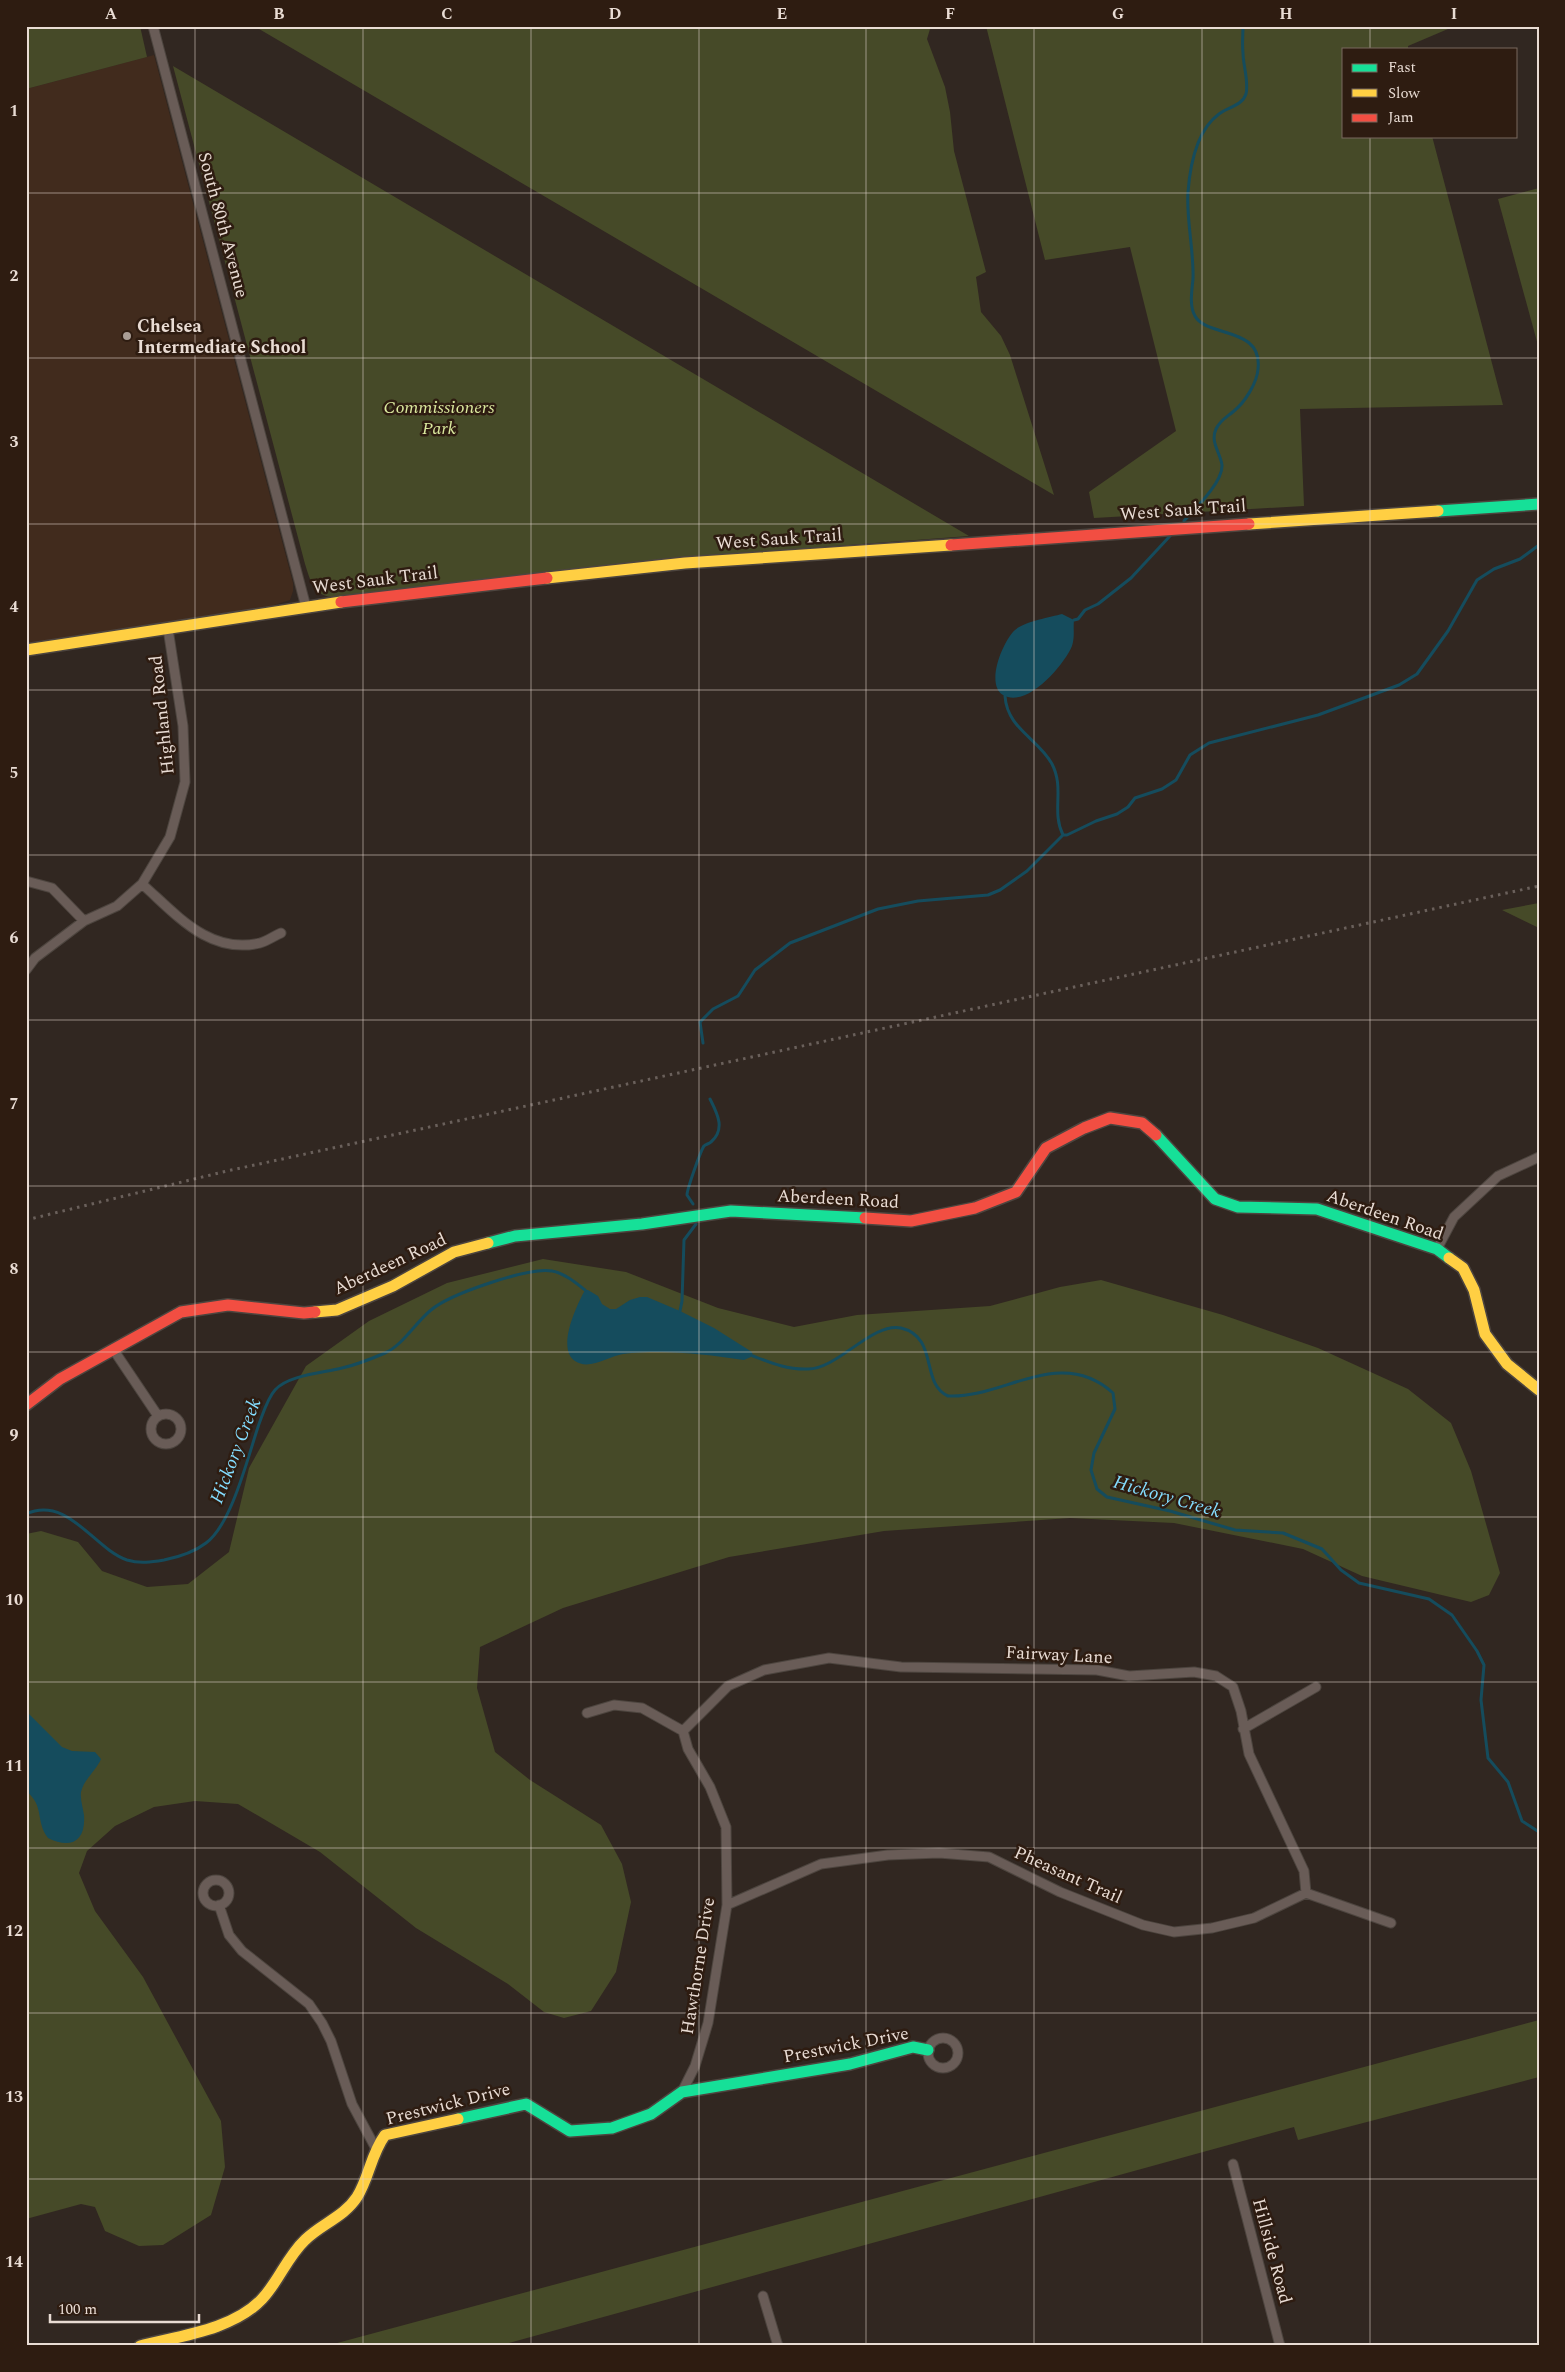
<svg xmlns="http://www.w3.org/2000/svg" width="1565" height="2372" font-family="Spectral,serif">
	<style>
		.built { fill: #412b1d }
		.green { fill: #464a28 }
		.water { fill: #154c5d }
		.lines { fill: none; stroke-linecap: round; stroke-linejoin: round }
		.stream { stroke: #154c5d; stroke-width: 3 }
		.street-casing { stroke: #4d453f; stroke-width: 11 }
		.fast-casing { stroke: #4d453f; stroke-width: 14 }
		.slow-casing { stroke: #4d453f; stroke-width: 14 }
		.jam-casing { stroke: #4d453f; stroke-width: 14 }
		.street { stroke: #695c57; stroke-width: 9 }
		.fast { stroke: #16e098; stroke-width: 11 }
		.slow { stroke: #ffcf43; stroke-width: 11 }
		.jam { stroke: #f24e42; stroke-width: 11 }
		.rail { stroke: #6a605b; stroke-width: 3; stroke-dasharray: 2.5 5; stroke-linecap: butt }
		.grid { fill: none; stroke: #e9dcd4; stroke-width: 1; stroke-opacity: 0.55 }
		.poi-dot { fill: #a99d95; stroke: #2e1c11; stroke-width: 2 }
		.labels { text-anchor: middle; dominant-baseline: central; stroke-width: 5; stroke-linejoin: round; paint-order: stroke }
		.street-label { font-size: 18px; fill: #e9dcd4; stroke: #2e1c11 }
		.poi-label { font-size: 18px; font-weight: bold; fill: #e9dcd4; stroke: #2e1c11; text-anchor: start }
		.park-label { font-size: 18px; font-style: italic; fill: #dbe99e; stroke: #2e1c11 }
		.water-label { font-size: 19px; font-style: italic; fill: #84ddff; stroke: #2e1c11 }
		.neatline { fill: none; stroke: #e9dcd4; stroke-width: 2 }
		.grid-label { font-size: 16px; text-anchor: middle; font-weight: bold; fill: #e9dcd4 }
	</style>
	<rect width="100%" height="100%" fill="#312721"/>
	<path class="built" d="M 154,55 L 293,583 L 293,591 L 290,600 L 268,607 L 26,646 L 26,89 Z"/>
	<path class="green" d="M 26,26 L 140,26 L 147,57 L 26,89 Z
		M 254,26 L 937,26 L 930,29 L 927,39 L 945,87 L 950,112 L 954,151 L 986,272 L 976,277 L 981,312 L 1001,336 L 1010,355 L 1054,495 Z
		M 986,26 L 1455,26 L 1408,46 L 1408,49 L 1344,49 L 1344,136 L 1432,136 L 1503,405 L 1300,409 L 1304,506 L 1094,518 L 1089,492 L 1176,431 L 1130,247 L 1045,260 Z
		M 173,66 L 969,536 L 715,555 L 331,597 C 313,595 310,579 305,564 Z
		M 1539,188 L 1539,349 L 1498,199 Z
		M 1539,903 L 1539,928 L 1502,910 Z
		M 543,1259 L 626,1272 L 718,1308 L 794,1327 L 857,1315 L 990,1306 L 1060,1287 L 1101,1280 L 1223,1315 L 1318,1348 L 1408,1389 L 1451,1423 L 1471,1471 L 1500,1573 L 1489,1595 L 1471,1602 L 1362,1576 L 1303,1549 L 1174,1523 L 1070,1518 L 884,1531 L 729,1557 L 563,1608 L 480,1647 L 477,1688 L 495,1752 L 530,1780 L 601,1825 L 622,1864 L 631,1902 L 616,1972 L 591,2011 L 564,2018 L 544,2012 L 508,1984 L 416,1928 L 320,1852 L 238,1804 L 195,1801 L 154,1807 L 115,1826 L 87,1851 L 79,1873 L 95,1911 L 143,1977 L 221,2121 L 225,2167 L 211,2215 L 163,2245 L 139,2246 L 105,2231 L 95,2207 L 81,2204 L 26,2219 L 26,1534 L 41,1531 L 78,1542 L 102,1571 L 147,1587 L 188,1584 L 229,1552 L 249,1468 L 306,1366 L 369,1321 L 447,1283 Z
		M 1539,2020 L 1539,2077 L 1298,2140 L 1294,2127 L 498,2346 L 326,2346 Z"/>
	<path class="water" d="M 1062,614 L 1074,620 C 1073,629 1075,636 1072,646 C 1064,665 1027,709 1003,695 C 985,684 1003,641 1015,630 C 1023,622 1051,617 1062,614 Z
		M 585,1290 L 588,1290 L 598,1296 L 602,1304 L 610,1309 L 616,1309 L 630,1300 L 640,1297 L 647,1297 L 680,1311 L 714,1328 L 752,1352 L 753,1356 L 744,1360 C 703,1354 664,1349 623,1354 C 609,1356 589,1371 575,1361 C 556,1348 577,1305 585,1290 Z
		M 26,1711 L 62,1747 L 72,1751 L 95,1752 L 101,1759 C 96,1771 84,1779 81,1792 C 80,1799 83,1808 84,1815 C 86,1842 70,1849 48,1838 C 35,1821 45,1806 26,1791 Z"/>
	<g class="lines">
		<path class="stream" d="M 1184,521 C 1195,509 1223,482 1222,465 C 1220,452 1210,442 1216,429 C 1220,420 1227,417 1234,411 C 1245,402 1257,383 1258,369 C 1263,326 1207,338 1195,316 C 1189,306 1192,290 1193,279 C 1194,250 1186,219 1188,192 C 1190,166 1197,130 1219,114 C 1228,107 1242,106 1246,94 C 1249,82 1243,65 1243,53 C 1242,44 1243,35 1243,26
			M 1074,620 L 1078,619 L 1085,610 L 1098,604 L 1131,578 L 1170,536
			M 1005,696 C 1007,729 1039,739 1052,764 C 1065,789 1051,811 1063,835
			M 703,1043 L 700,1022 L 713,1009 L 738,996 L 755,970 L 790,943 L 878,909 L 918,901 L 988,895 L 1000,890 L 1027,871 L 1063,835 L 1067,835 L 1096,821 L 1117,814 L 1128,807 L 1135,798 L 1162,789 L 1176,780 L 1190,755 L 1209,743 L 1318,715 L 1399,685 L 1417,674 L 1448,631 L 1477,580 L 1494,569 L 1520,559 L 1539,545
			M 693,1204 L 687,1195 C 687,1189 701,1150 704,1146 C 706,1144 709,1144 711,1142 C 726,1129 717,1113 710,1099
			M 680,1311 L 682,1301 L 684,1240 L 696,1224
			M 753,1356 C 771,1363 788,1370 808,1369 C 838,1369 872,1322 901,1328 C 939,1337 920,1384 948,1396 C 1003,1399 1060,1345 1113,1393 L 1115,1409 L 1094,1453 L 1091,1470 L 1097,1489 L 1107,1497 L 1170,1511 L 1235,1530 L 1283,1533 L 1322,1549 L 1341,1570 L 1359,1583 L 1429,1599 L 1452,1615 L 1477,1651 L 1484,1665 L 1481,1700 L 1488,1758 L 1508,1782 L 1522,1821 L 1539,1832
			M 26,1514 C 68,1495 94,1549 127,1560 C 140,1564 152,1562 164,1560 C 179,1557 193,1553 206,1543 C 232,1524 248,1456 259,1424 C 263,1414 267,1399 275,1390 C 288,1375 323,1373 342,1368 C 356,1365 371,1359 385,1353 C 403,1345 416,1322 431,1310 C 450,1294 528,1267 552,1271 C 564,1273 576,1283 585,1290"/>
		<defs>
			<path id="street" d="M 153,26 L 306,607
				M 26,881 L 52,888 L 84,921
				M 142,884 C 176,914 209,955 260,943 C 267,941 274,936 281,933
				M 26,970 L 35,958 L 84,921 L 117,906 L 142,884 L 170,837 L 185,782 L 183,726 L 168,629
				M 1437,1249 L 1454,1217 L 1498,1176 L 1539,1157
				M 113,1349 L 158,1416
				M151 1429a15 15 0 1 1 30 0a15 15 0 1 1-30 0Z
				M 587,1713 L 614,1705 L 642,1708 L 683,1731
				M 1243,1729 L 1316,1687
				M 683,1731 L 728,1686 L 764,1670 L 829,1658 L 901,1667 L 1097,1670 L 1129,1676 L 1194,1672 L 1216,1676 L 1233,1687 L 1241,1711 L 1249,1754 L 1304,1871 L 1306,1893
				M203 1893a13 13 0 1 1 26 0a13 13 0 1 1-26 0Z
				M 219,1905 L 229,1935 L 242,1951 L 309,2004 L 322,2023 L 331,2041 L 352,2104 L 375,2147
				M 727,1905 L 821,1864 L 888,1855 L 939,1853 L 989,1857 L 1060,1892 L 1143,1925 L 1174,1932 L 1212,1928 L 1254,1918 L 1306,1893 L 1391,1923
				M928 2053a15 15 0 1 1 30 0a15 15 0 1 1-30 0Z
				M 682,2092 L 695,2066 L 708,2023 L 727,1905 L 726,1827 L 710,1787 L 688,1749 L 683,1731
				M 1233,2164 L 1280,2346
				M 763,2296 L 778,2346"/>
			<path id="fast" d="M 1438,511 L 1539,504
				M 1156,1135 L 1215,1199 L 1238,1207 L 1317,1209 L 1437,1249 L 1449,1258
				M 488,1243 L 515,1236 L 642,1224 L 731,1211 L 865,1218
				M 458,2119 L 526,2104 L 570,2131 L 612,2128 L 651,2114 L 682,2092 L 850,2064 L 913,2047 L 928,2050"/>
			<path id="slow" d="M 1249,524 L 1438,511
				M 547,578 L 685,563 L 951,545
				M 26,650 L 341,602
				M 1449,1258 L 1463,1268 L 1474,1290 L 1485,1334 L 1507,1364 L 1539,1390
				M 315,1312 L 337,1310 L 393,1286 L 454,1252 L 488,1243
				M 140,2346 C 179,2336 233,2330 262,2299 C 279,2281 287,2257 305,2240 C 321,2224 344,2217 357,2197 C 369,2178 371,2154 385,2135 L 458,2119"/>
			<path id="jam" d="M 951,545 L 1249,524
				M 341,602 L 547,578
				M 865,1218 L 911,1221 L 975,1208 L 1016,1192 L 1046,1148 L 1084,1128 L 1110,1118 L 1142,1123 L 1156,1135
				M 26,1405 L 60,1379 L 181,1312 L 228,1305 L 304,1313 L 315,1312"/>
		</defs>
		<use href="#street" class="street-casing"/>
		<use href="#fast" class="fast-casing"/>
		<use href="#slow" class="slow-casing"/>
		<use href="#jam" class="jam-casing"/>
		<use href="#street" class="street"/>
		<use href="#fast" class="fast"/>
		<use href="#slow" class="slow"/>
		<use href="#jam" class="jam"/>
		<path class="rail" d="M 26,1220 L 227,1171 L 1539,886"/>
	</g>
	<path class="grid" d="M 195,26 L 195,2346M 363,26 L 363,2346M 531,26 L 531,2346M 699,26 L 699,2346M 866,26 L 866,2346M 1034,26 L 1034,2346M 1202,26 L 1202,2346M 1370,26 L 1370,49M 1370,136 L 1370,2346M 26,193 L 1539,193M 26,358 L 1539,358M 26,524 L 1539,524M 26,690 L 1539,690M 26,855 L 1539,855M 26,1020 L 1539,1020M 26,1186 L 1539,1186M 26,1352 L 1539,1352M 26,1517 L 1539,1517M 26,1682 L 1539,1682M 26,1848 L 1539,1848M 26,2013 L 1539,2013M 26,2179 L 1539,2179"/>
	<circle class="poi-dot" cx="127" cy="336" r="5"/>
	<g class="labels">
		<g class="street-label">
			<text transform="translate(223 225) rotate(75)">South 80th Avenue</text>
			<text transform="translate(1183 510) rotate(-4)">West Sauk Trail</text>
			<text transform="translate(779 539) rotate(-4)">West Sauk Trail</text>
			<text transform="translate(375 580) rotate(-7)">West Sauk Trail</text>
			<text transform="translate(162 715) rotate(-96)">Highland Road</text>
			<text transform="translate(838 1199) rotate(3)">Aberdeen Road</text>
			<text transform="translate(1385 1215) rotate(19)">Aberdeen Road</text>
			<text transform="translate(390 1264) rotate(-25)">Aberdeen Road</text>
			<text transform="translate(1059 1655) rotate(3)">Fairway Lane</text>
			<text transform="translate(1068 1875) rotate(24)">Pheasant Trail</text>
			<text transform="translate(698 1966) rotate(-81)">Hawthorne Drive</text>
			<text transform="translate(846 2045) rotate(-11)">Prestwick Drive</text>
			<text transform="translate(448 2104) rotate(-14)">Prestwick Drive</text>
			<text transform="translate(1272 2251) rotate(75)">Hillside Road</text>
		</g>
		<g class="poi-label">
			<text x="137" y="326">Chelsea<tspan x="137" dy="21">Intermediate School</tspan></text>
		</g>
		<g class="park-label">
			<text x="439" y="407">Commissioners<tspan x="439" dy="21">Park</tspan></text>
		</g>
		<g class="water-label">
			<text transform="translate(236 1451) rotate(-69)">Hickory Creek</text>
			<text transform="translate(1167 1497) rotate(16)">Hickory Creek</text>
		</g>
	</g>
	<rect width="1565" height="2372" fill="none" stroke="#2e1c11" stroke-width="55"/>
	<rect x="1342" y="48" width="175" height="90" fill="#2e1c11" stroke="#79695f"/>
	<rect x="1352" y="64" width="25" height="8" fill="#16e098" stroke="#79695f"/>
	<text x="1388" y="72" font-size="15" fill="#e9dcd4">Fast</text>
	<rect x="1352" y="89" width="25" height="8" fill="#ffcf43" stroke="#79695f"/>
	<text x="1388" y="98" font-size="15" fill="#e9dcd4">Slow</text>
	<rect x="1352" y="114" width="25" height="8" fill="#f24e42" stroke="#79695f"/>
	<text x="1388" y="122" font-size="15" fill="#e9dcd4">Jam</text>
	<path d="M50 2314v8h149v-8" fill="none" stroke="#e9dcd4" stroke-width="2.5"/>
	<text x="58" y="2314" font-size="15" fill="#e9dcd4" stroke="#2e1c11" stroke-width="4" paint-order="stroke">100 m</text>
	<rect x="28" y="28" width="1510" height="2316" class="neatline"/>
	<g class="grid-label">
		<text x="111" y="19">A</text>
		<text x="279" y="19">B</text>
		<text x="447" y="19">C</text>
		<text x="615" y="19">D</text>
		<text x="782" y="19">E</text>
		<text x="950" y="19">F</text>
		<text x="1118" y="19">G</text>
		<text x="1286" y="19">H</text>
		<text x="1454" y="19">I</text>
		<text x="14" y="116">1</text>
		<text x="14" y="281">2</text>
		<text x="14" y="447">3</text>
		<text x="14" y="612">4</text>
		<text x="14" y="778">5</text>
		<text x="14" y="943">6</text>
		<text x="14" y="1109">7</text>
		<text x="14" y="1274">8</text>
		<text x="14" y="1440">9</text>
		<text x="14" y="1605">10</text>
		<text x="14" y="1771">11</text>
		<text x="14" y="1936">12</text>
		<text x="14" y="2102">13</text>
		<text x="14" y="2267">14</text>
	</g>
</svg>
